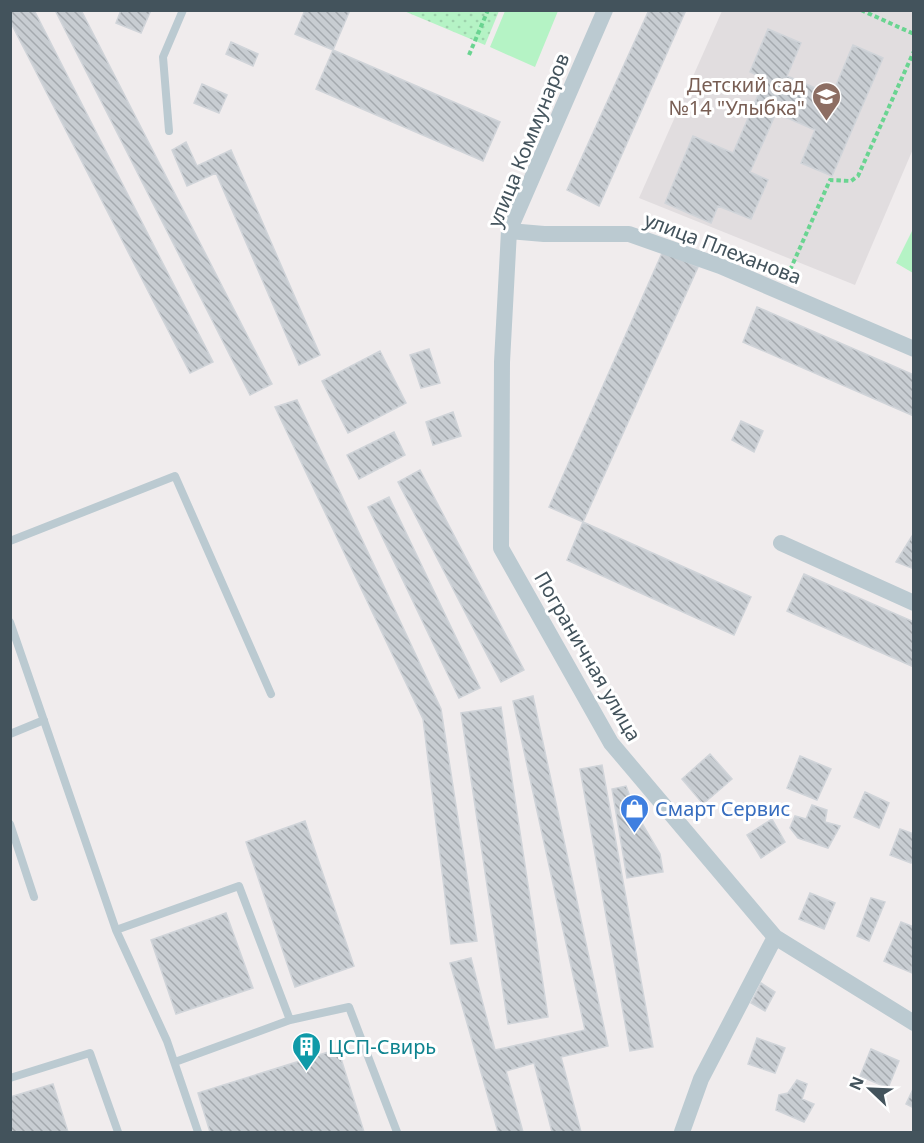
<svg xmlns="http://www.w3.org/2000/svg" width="924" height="1143" font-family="'Noto Sans',sans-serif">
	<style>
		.education { fill: #e1dddf }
		.park { fill: url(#park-dots) }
		.garden { fill: #b5f3c5 }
		.building { fill: url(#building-back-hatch); stroke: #d0d4d9; stroke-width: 1.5 }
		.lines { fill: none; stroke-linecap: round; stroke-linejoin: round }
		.path { stroke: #6ad491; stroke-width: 4; stroke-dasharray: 4.5 3; stroke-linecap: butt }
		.service { stroke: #bbcad1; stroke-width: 8 }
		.minor { stroke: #bbcad1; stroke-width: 16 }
		.labels { text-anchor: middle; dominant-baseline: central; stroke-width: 6; stroke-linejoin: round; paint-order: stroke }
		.education-label { font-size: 20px; fill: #785e54; stroke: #fff; text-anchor: end }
		.street-label { font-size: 20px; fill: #43535c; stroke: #fff }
		.shop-label { font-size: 20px; fill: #366cbe; stroke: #fff; text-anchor: start }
		.culture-label { font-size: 20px; fill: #0d838f; stroke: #fff; text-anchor: start }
	</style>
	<defs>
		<pattern id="park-dots" width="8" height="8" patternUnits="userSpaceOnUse" patternTransform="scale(1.5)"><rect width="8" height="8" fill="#b5f3c5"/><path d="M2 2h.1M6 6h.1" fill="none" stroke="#9dd2ac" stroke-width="1.8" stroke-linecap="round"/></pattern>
		<pattern id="building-back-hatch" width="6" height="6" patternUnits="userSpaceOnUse" patternTransform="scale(1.5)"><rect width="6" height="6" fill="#c8cdd2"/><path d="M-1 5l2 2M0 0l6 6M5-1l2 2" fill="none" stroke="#a4a9ae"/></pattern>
	</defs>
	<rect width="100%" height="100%" fill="#f0eced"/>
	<path class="education" d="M 722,11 L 913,11 L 913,149 L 855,285 L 639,198 Z"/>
	<path class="park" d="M 404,11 L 499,11 L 485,45 Z"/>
	<path class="garden" d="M 505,11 L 558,11 L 535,67 L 490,47 Z
		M 913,229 L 913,273 L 896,263 Z"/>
	<path class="building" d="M 10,10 L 34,10 L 213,362 L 190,373 L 10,21 Z
		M 55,10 L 81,10 L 272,384 L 250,395 Z
		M 121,10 L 151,10 L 141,33 L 116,23 Z
		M 305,10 L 350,10 L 333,50 L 295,34 Z
		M 649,10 L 686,10 L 599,206 L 567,190 Z
		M 768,29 L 801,43 L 787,76 L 832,95 L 853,45 L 883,58 L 832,176 L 801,163 L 815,130 L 776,113 L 750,172 L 768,180 L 751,219 L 718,206 L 711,223 L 665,203 L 693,136 L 733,153 L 765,79 L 750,72 Z
		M 231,42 L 258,54 L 253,66 L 226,54 Z
		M 333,50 L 500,122 L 483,161 L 316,89 Z
		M 202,84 L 227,95 L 219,113 L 194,103 Z
		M 186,142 L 197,166 L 231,150 L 320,355 L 299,365 L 216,173 L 187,186 L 172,150 Z
		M 663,251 L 698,267 L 583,522 L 549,507 Z
		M 757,307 L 914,375 L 914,416 L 743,342 Z
		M 429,349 L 440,383 L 421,388 L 410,355 Z
		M 380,351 L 406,403 L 348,433 L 322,381 Z
		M 297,400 L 441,709 L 477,941 L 451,944 L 423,719 L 275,407 Z
		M 453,412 L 461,436 L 433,445 L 426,422 Z
		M 741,421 L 763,431 L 754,452 L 732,440 Z
		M 394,432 L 405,455 L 359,479 L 347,455 Z
		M 420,470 L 524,670 L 501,682 L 398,482 Z
		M 389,497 L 480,688 L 459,698 L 368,507 Z
		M 583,522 L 751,597 L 734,635 L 567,560 Z
		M 912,536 L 914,536 L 914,569 L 896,562 Z
		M 804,574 L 914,622 L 914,667 L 787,611 Z
		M 533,696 L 608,1046 L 561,1057 L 581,1132 L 552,1132 L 534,1063 L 506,1071 L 523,1132 L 498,1132 L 450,963 L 471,958 L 495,1050 L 585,1030 L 513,701 Z
		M 501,707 L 548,1017 L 508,1024 L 461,713 Z
		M 710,754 L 732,779 L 703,804 L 682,779 Z
		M 800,756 L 831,769 L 817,800 L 787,788 Z
		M 602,765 L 653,1047 L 630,1051 L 580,769 Z
		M 626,786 L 636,813 L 660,854 L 663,872 L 627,878 L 612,789 Z
		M 865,792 L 889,803 L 879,828 L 854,817 Z
		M 812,805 L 827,810 L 825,822 L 840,826 L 828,848 L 798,838 L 790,828 L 795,816 L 806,819 Z
		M 772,819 L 785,842 L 761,858 L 747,835 Z
		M 305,821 L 354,966 L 295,987 L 246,842 Z
		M 900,829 L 914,834 L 914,858 L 911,863 L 890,855 Z
		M 810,893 L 835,903 L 824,929 L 799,919 Z
		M 871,898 L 885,902 L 869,941 L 857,936 Z
		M 226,913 L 253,988 L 176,1014 L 151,940 Z
		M 901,922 L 914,927 L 912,973 L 884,961 Z
		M 761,983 L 775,992 L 765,1011 L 751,1003 Z
		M 757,1038 L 785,1048 L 775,1073 L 748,1064 Z
		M 338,1049 L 364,1132 L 210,1132 L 198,1093 Z
		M 871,1049 L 899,1061 L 888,1088 L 860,1076 Z
		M 797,1080 L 807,1084 L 802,1099 L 814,1104 L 804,1122 L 776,1110 L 779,1095 L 788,1093 Z
		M 53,1084 L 68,1132 L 10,1132 L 10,1097 Z
		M 914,1087 L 914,1108 L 906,1104 Z"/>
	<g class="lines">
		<path class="path" d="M 861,10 L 914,34
			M 469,55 L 488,10
			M 787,277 L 830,180 L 851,181 L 858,176 L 914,51"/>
		<path class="service" d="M 169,131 L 163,57 L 183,10
			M 10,541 L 175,476 L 271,694
			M 10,622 L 116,930 L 167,1041 L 198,1132
			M 10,734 L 44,720
			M 10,824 L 34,897
			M 116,930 L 239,886 L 290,1020
			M 175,1062 L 290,1020 L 349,1007 L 397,1132
			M 10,1078 L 90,1053 L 118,1132"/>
		<path class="minor" d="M 605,10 L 509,231 L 502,362 L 501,548 L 611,743 L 775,937 L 914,1023
			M 509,231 L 544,234 L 629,234 L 720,266 L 914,349
			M 781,543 L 914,603
			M 682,1132 L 701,1079 L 775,937"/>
	</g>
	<defs>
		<symbol id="school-pin" viewBox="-11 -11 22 30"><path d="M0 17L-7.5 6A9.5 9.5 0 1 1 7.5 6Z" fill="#8d6e63" stroke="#fff"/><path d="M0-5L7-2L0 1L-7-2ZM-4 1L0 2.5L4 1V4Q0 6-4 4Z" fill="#fff"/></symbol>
		<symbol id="shop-pin" viewBox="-11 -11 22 30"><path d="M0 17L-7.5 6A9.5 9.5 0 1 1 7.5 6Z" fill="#3f7fe0" stroke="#fff"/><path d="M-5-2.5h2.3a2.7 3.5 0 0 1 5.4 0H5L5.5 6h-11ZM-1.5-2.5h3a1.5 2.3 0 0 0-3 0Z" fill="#fff"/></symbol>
		<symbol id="building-pin" viewBox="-11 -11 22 30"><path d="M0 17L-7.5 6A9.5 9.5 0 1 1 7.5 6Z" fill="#0f9aa8" stroke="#fff"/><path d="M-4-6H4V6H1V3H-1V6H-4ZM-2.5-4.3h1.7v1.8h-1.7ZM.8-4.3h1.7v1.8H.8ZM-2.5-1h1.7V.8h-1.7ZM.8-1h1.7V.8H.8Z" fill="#fff"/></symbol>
	</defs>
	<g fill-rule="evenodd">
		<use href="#school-pin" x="810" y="80" width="33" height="45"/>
		<use href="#shop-pin" x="618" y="792" width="33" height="45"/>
		<use href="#building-pin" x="290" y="1030" width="33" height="45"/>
	</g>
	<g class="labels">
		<g class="education-label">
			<text x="805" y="84">Детский сад<tspan x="805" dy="23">№14 "Улыбка"</tspan></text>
		</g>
		<g class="street-label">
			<text transform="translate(528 140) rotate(-68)">улица Коммунаров</text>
			<text transform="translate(723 248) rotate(21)">улица Плеханова</text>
			<text transform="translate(588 656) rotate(60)">Пограничная улица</text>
		</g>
		<g class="shop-label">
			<text x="655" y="808">Смарт Сервис</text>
		</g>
		<g class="culture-label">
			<text x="328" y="1046">ЦСП-Свирь</text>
		</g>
	</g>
	<rect width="924" height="1143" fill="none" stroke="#43535c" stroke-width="24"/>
	<g transform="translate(870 1089) rotate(293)" stroke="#ffffff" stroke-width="4.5" paint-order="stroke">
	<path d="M0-4.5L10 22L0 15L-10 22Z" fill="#43535c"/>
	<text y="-9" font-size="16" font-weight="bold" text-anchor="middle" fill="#43535c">N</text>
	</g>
</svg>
